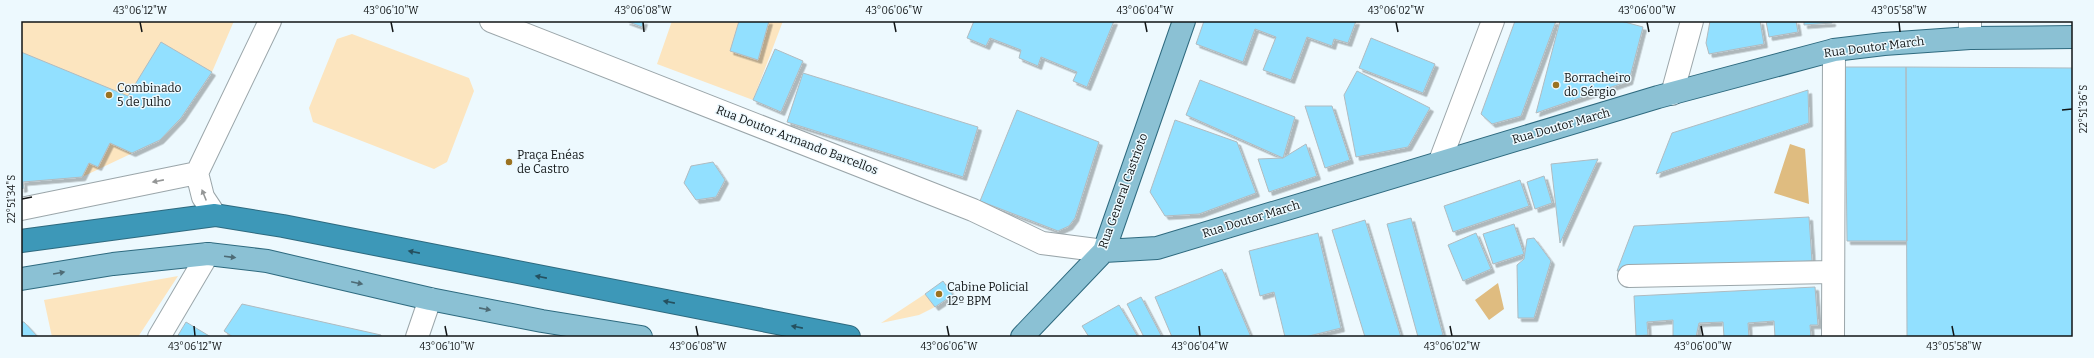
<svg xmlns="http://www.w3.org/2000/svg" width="2094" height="358" font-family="Bitter,serif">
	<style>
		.green { fill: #fce5bf }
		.forest { fill: #dfbc80 }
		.building { fill: #92e0ff; stroke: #b0bbc0; filter: url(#shadow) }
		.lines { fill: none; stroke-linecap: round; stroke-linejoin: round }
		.minor-casing { stroke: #9ba6aa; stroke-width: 24 }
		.major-casing { stroke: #2e6a7f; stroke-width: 24 }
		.highway-casing { stroke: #2e6a7f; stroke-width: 24 }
		.minor { stroke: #fff; stroke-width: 22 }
		.major { stroke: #8bc1d4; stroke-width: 22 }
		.highway { stroke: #3d98b8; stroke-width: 22 }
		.oneway { fill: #949696 }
		.oneway2 { fill: #25505f }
		.oneway3 { fill: #4e6b75 }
		.ticks { fill: none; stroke: #111516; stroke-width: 1.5 }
		.poi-dot { fill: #9b7220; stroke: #edf9fe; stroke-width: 1.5 }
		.labels { text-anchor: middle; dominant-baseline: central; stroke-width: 3; stroke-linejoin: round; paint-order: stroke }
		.street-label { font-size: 12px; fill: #111516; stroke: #edf9fe }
		.poi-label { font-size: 12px; fill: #111516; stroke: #edf9fe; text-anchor: start }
		.neatline { fill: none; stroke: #111516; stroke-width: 1.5 }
		.ticks-label { font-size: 10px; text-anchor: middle; fill: #111516 }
	</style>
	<defs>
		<filter id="shadow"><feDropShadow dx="3.5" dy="3.5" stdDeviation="0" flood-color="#0004"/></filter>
	</defs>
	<rect width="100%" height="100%" fill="#edf9fe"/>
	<path class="green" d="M 21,21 L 234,21 L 212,72 L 181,118 L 160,140 L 82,177 L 23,182 L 24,188 L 21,189 Z
		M 672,21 L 783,21 L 753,100 L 657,64 Z
		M 352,34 L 469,78 L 474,91 L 447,162 L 434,169 L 313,122 L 309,108 L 337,39 Z
		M 178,276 L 138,337 L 52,337 L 44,300 Z
		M 925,294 L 935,307 L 919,315 L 881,323 Z"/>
	<path class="forest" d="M 1790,144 L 1805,149 L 1809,204 L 1774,193 Z
		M 1498,283 L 1504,309 L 1489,320 L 1475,300 Z"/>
	<path class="building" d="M 626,21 L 644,21 L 642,27 Z
		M 739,21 L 769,21 L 758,60 L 730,51 Z
		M 974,21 L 1114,21 L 1087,87 L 1073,81 L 1077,72 L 1041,57 L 1038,66 L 1019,58 L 1021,50 L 990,38 L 986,46 L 967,38 Z
		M 1204,21 L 1356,21 L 1348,43 L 1334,39 L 1332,46 L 1307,37 L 1291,80 L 1263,70 L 1276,37 L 1255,29 L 1243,62 L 1196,44 Z
		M 1515,21 L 1556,21 L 1521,116 L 1492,124 L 1481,114 Z
		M 1560,21 L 1621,21 L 1643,27 L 1629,81 L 1536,113 Z
		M 1710,21 L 1760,21 L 1764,44 L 1709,54 L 1706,43 Z
		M 1766,21 L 1796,21 L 1798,32 L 1769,37 Z
		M 1804,21 L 1832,21 L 1832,23 L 1804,25 Z
		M 1371,38 L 1435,64 L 1423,93 L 1359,68 Z
		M 161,42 L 212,72 L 181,118 L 160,140 L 132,153 L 110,143 L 98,167 L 89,163 L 82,177 L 23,182 L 24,188 L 21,189 L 21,52 L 128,96 Z
		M 775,49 L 803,61 L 781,112 L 753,100 Z
		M 1845,67 L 1906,67 L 1907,241 L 1847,241 Z
		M 1906,67 L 2073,68 L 2073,337 L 1907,337 Z
		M 1357,71 L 1430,108 L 1408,147 L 1356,157 L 1344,95 Z
		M 803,73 L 978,127 L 963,177 L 787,122 Z
		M 1200,80 L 1295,117 L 1283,158 L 1186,115 Z
		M 1808,90 L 1809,123 L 1656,174 L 1672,133 Z
		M 1305,106 L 1332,106 L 1350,160 L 1325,168 Z
		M 1017,110 L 1099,142 L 1075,218 L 1069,226 L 1058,231 L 980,201 Z
		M 1175,120 L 1237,142 L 1256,193 L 1199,214 L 1165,216 L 1150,192 Z
		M 1306,144 L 1317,176 L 1269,192 L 1258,159 L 1283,158 Z
		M 1598,159 L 1560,243 L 1551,164 Z
		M 713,162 L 725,180 L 716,197 L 696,200 L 684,183 L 691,166 Z
		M 1544,176 L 1552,203 L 1535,209 L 1527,182 Z
		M 1520,180 L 1529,206 L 1453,232 L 1444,206 Z
		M 1809,217 L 1812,261 L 1617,271 L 1634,226 Z
		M 1411,218 L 1443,335 L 1434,337 L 1418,337 L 1387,224 Z
		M 1365,220 L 1401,337 L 1365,337 L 1332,230 Z
		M 1514,224 L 1524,254 L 1493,264 L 1483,234 Z
		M 1318,233 L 1341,328 L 1305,337 L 1285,337 L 1274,292 L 1260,296 L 1249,251 Z
		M 1476,233 L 1491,269 L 1463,281 L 1448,245 Z
		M 1534,238 L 1551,261 L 1534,318 L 1518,318 L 1517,265 L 1524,259 L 1527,239 Z
		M 1222,269 L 1251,337 L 1172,337 L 1155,297 Z
		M 943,281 L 953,295 L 935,307 L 925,294 Z
		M 1815,287 L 1818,325 L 1810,325 L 1811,337 L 1775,337 L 1774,321 L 1748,323 L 1749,337 L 1724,337 L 1723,322 L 1699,323 L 1696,337 L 1673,337 L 1673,320 L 1647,322 L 1648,335 L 1636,336 L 1634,296 Z
		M 1141,297 L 1162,337 L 1144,337 L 1127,304 Z
		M 242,304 L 381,335 L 381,337 L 233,337 L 224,331 Z
		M 1119,305 L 1138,337 L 1089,337 L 1082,326 Z
		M 21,322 L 24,322 L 38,337 L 21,337 Z
		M 186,322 L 211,337 L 177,337 Z"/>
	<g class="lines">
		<defs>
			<path id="minor" d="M 491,21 L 973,210 L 1042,243 L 1104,251
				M 1970,38 L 1970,21
				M 1672,94 L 1692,21
				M 1440,161 L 1493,21
				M 197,173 L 270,21
				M 197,173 L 203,197 L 215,215
				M 21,209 L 197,173
				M 1629,276 L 1833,272
				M 159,337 L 208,254
				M 417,337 L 430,299
				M 1833,337 L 1834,50"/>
			<path id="major" d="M 1104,251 L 1157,248 L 1658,97 L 1834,50 L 1884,44 L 1970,38 L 2073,37
				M 21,279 L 113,264 L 208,254 L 267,261 L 430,299 L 542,321 L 641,337
				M 1022,337 L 1104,251 L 1184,21"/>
			<path id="highway" d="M 21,241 L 215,215 L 283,226 L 849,337"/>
		</defs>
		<use href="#minor" class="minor-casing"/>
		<use href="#major" class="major-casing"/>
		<use href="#highway" class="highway-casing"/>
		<use href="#minor" class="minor"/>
		<use href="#major" class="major"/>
		<use href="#highway" class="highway"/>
	</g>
	<defs><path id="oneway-solid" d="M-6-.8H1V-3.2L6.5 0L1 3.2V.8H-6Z"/></defs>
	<g class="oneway">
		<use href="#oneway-solid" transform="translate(158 181) rotate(169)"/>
		<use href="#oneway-solid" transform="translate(204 195) rotate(-112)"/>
	</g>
	<g class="oneway2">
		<use href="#oneway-solid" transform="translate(414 252) rotate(-169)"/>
		<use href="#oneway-solid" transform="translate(541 277) rotate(-169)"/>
		<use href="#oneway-solid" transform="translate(669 302) rotate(-169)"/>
		<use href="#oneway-solid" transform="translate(797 327) rotate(-169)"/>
	</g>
	<g class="oneway3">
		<use href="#oneway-solid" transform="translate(230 257) rotate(7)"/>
		<use href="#oneway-solid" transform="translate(59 273) rotate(-10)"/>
		<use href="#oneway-solid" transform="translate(357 283) rotate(12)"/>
		<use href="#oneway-solid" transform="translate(485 309) rotate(11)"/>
	</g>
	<path class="ticks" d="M 140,22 L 142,32M 391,22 L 393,32M 643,22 L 644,32M 894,22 L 896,32M 1145,22 L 1147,32M 1396,22 L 1398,32M 1647,22 L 1649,32M 1899,22 L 1900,32M 2062,110 L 2072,109M 22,199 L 32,197M 194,326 L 195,336M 445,326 L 447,336M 696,326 L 698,336M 947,326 L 949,336M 1199,326 L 1200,336M 1450,326 L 1452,336M 1701,326 L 1703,336M 1952,326 L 1954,336"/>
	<g class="poi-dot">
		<circle cx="1556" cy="85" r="4"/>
		<circle cx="109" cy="95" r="4"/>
		<circle cx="509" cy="162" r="4"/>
		<circle cx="939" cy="294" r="4"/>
	</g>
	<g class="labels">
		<g class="street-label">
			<text transform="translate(1874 47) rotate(-7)">Rua Doutor March</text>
			<text transform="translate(1561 126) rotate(-16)">Rua Doutor March</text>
			<text transform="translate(797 140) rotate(21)">Rua Doutor Armando Barcellos</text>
			<text transform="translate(1123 191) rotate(-70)">Rua General Castrioto</text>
			<text transform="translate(1251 219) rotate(-17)">Rua Doutor March</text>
		</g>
		<g class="poi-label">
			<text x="1564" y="78">Borracheiro<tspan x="1564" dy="14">do Sérgio</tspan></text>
			<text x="117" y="88">Combinado<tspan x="117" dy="14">5 de Julho</tspan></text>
			<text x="517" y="155">Praça Enéas<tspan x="517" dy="14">de Castro</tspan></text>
			<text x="947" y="287">Cabine Policial<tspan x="947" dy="14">12º BPM</tspan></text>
		</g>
	</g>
	<rect width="2094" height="358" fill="none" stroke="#edf9fe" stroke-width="44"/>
	<rect x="22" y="22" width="2050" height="314" class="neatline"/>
	<g class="ticks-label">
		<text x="140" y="14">43°06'12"W</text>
		<text x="391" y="14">43°06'10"W</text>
		<text x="643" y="14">43°06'08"W</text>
		<text x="894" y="14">43°06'06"W</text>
		<text x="1145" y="14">43°06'04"W</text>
		<text x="1396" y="14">43°06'02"W</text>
		<text x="1647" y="14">43°06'00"W</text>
		<text x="1899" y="14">43°05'58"W</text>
		<text transform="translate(2083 109) rotate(-90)" y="4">22°51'36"S</text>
		<text transform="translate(11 199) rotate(-90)" y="4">22°51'34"S</text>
		<text x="195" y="350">43°06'12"W</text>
		<text x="447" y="350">43°06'10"W</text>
		<text x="698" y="350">43°06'08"W</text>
		<text x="949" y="350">43°06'06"W</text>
		<text x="1200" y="350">43°06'04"W</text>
		<text x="1452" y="350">43°06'02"W</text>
		<text x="1703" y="350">43°06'00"W</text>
		<text x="1954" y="350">43°05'58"W</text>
	</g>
</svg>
